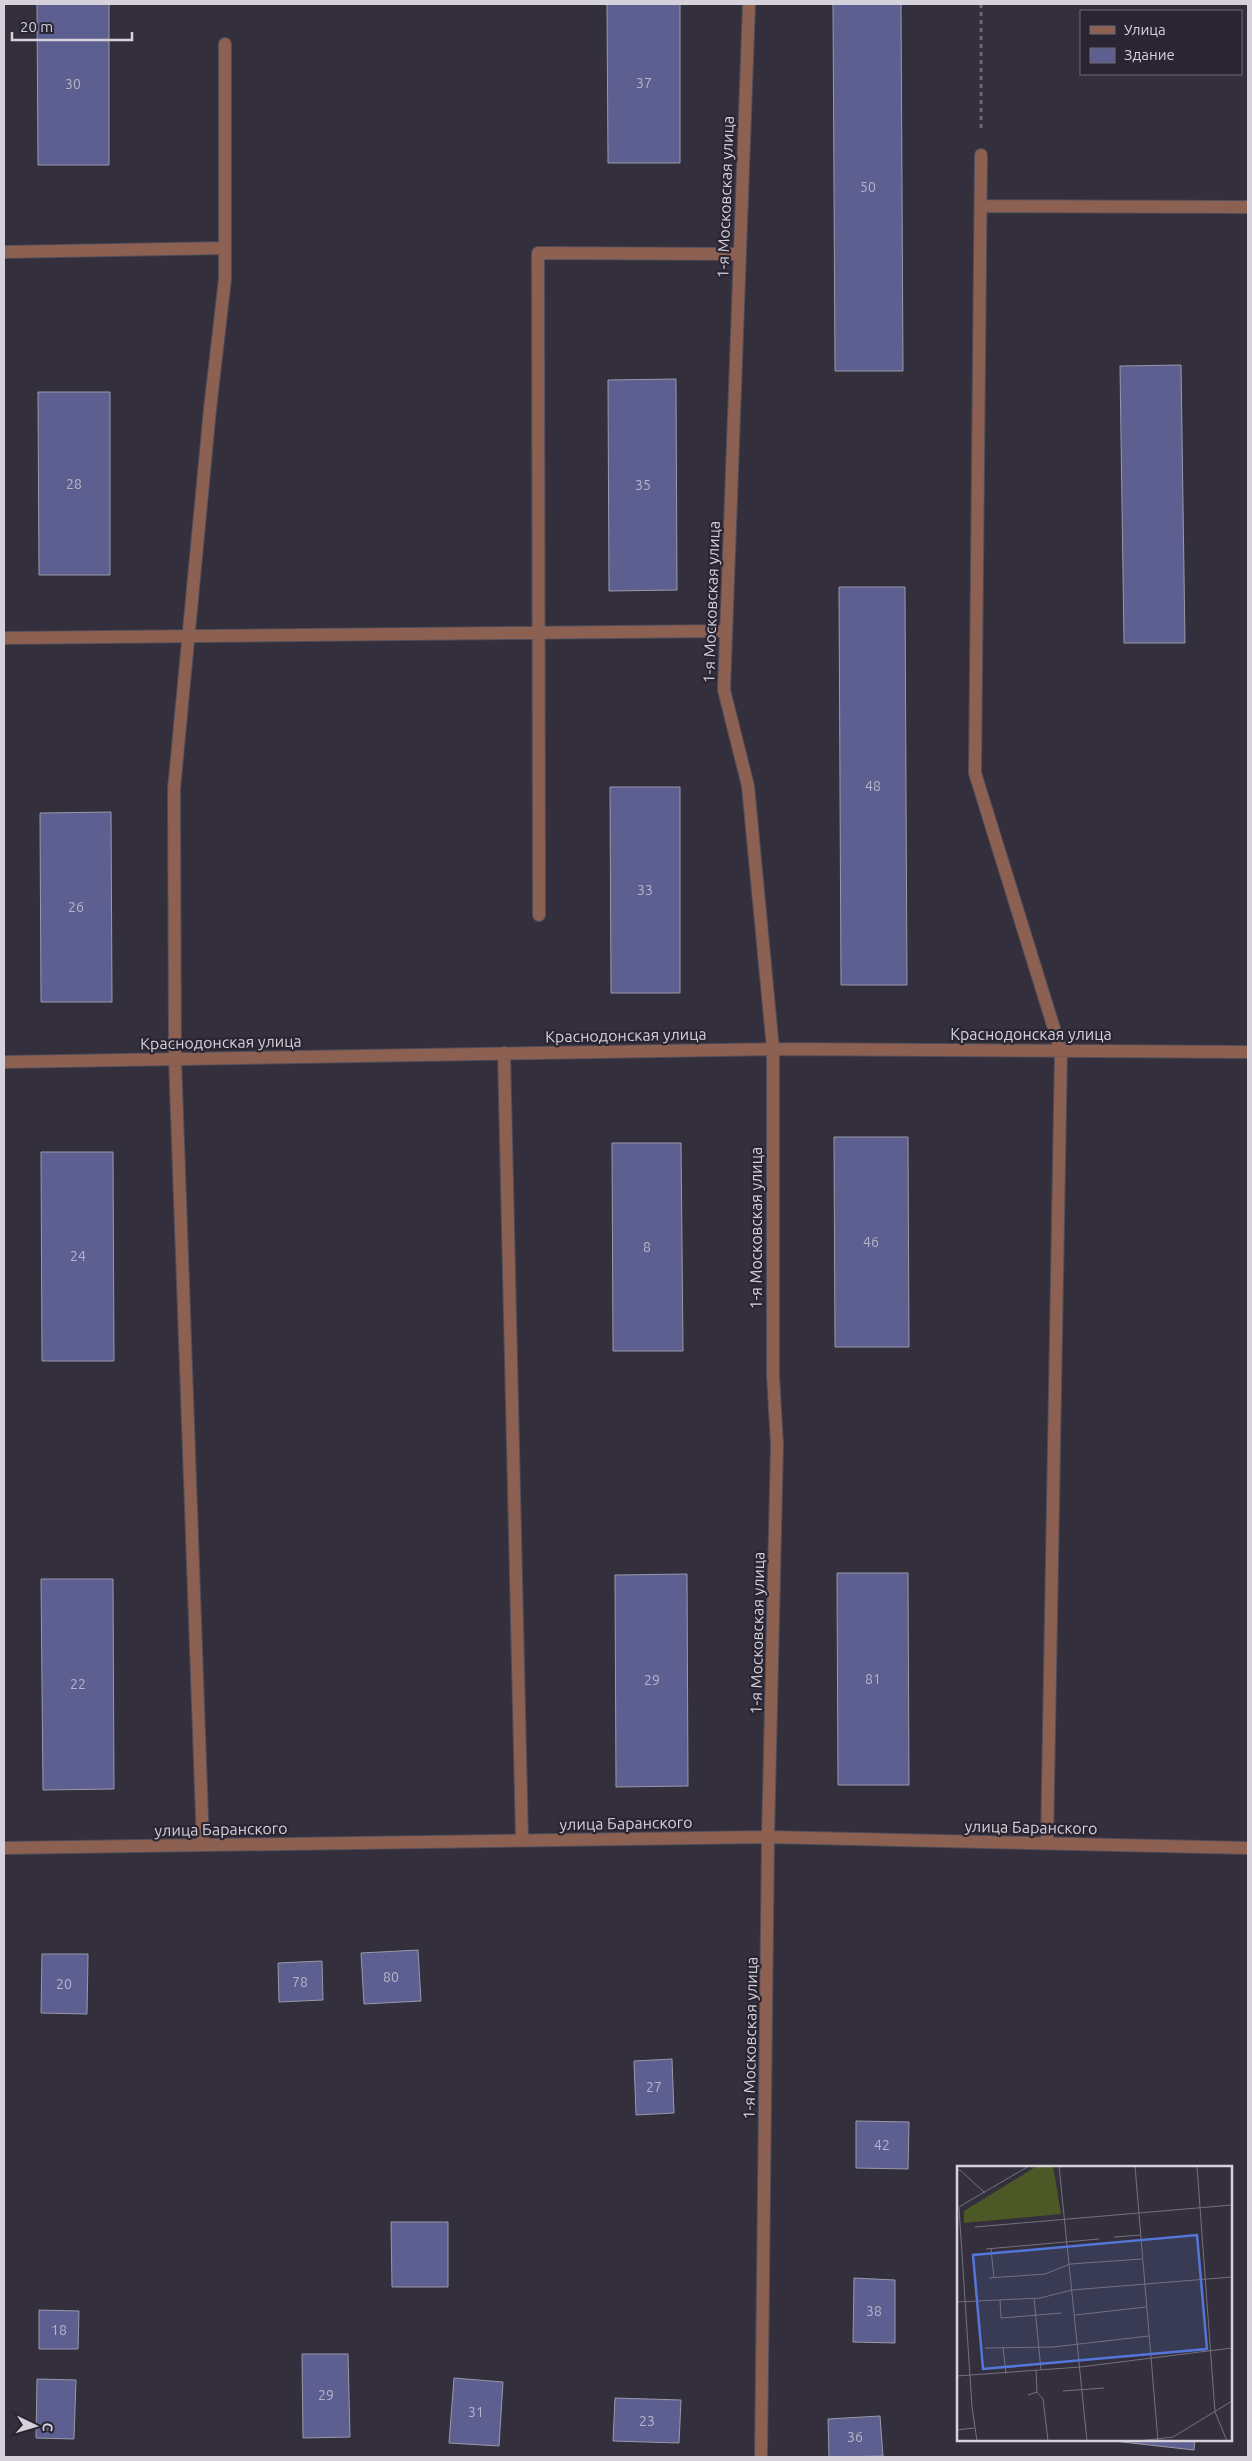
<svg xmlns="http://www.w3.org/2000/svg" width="1252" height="2461" font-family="Ubuntu,sans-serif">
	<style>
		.building { fill: #5e5f91; stroke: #9899aa }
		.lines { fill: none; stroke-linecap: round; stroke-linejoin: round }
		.minor-casing { stroke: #514c59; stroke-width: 14 }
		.path { stroke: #6b6773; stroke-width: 3; stroke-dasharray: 4 4; stroke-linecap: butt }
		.minor { stroke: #8d6152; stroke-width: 12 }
		.labels { text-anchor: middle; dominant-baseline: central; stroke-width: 4.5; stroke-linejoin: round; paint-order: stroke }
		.number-label { font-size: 14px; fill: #b7b5c8 }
		.street-label { font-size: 16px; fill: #d5d2db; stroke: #2a2532 }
		.inset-road { fill: none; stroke: #74707c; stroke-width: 1 }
		.view { fill: #5476d9; fill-opacity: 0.15; stroke: #5476d9; stroke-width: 2.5 }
		.inset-edge { fill: none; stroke: #d5d2db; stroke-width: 2.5 }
	</style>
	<rect width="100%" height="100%" fill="#342f3d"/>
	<path class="building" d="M 37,4 L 109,4 L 109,165 L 38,165 Z
		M 607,4 L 680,4 L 680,163 L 608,163 Z
		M 833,4 L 901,4 L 903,371 L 835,371 Z
		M 1181,365 L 1185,643 L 1124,643 L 1120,366 Z
		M 676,379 L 677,590 L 609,591 L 608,380 Z
		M 38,392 L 110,392 L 110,575 L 39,575 Z
		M 839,587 L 905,587 L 907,985 L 841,985 Z
		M 610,787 L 680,787 L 680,993 L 611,993 Z
		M 111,812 L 112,1002 L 41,1002 L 40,813 Z
		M 834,1137 L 908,1137 L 909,1347 L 835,1347 Z
		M 612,1143 L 681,1143 L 683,1351 L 613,1351 Z
		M 41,1152 L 113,1152 L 114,1361 L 42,1361 Z
		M 837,1573 L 908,1573 L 909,1785 L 838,1785 Z
		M 687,1574 L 688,1786 L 616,1787 L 615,1575 Z
		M 41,1579 L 113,1579 L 114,1789 L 43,1790 Z
		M 418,1950 L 421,2001 L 364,2004 L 361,1953 Z
		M 42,1954 L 88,1954 L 87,2014 L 41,2013 Z
		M 322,1961 L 323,2000 L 279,2002 L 278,1963 Z
		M 672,2059 L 674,2113 L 636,2115 L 634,2061 Z
		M 856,2121 L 909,2122 L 908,2169 L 856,2168 Z
		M 391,2222 L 448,2222 L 448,2287 L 392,2287 Z
		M 854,2278 L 895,2280 L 895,2343 L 853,2342 Z
		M 39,2310 L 79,2311 L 78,2349 L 39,2349 Z
		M 302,2354 L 348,2354 L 350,2437 L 303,2438 Z
		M 454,2378 L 503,2382 L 499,2446 L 449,2443 Z
		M 37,2379 L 76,2380 L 74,2439 L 36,2438 Z
		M 615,2398 L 681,2400 L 679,2443 L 613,2441 Z
		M 880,2416 L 883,2456 L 829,2457 L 828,2419 Z
		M 1105,2440 L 1195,2440 L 1194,2450 Z"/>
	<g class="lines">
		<defs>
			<path id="minor" d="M 749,4 L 724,690 L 748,786 L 773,1049 L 773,1375 L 777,1445 L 768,1837 L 761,2457
				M 981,155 L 975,773 L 1061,1051 L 1047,1843
				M 981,206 L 1248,207
				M 4,252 L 225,248
				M 4,638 L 725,631
				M 539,915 L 538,253 L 740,254
				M 504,1053 L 522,1840
				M 4,1062 L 773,1049 L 1248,1052
				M 203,1845 L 175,1059 L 174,789 L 210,409 L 225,279 L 225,44
				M 4,1848 L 768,1837 L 1248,1848"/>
		</defs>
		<use href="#minor" class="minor-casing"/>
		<path class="path" d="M 981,4 L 981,130"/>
		<use href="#minor" class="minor"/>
	</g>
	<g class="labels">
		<g class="number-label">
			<text x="644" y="83">37</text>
			<text x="73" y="84">30</text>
			<text x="868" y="187">50</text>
			<text x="74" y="484">28</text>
			<text x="643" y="485">35</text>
			<text x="873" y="786">48</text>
			<text x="645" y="890">33</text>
			<text x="76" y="907">26</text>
			<text x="871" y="1242">46</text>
			<text x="647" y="1247">8</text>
			<text x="78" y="1256">24</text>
			<text x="873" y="1679">81</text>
			<text x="652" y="1680">29</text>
			<text x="78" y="1684">22</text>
			<text x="391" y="1977">80</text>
			<text x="300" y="1982">78</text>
			<text x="64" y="1984">20</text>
			<text x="654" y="2087">27</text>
			<text x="882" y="2145">42</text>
			<text x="874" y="2311">38</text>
			<text x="59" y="2330">18</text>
			<text x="326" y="2395">29</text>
			<text x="476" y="2412">31</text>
			<text x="647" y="2421">23</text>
			<text x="855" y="2437">36</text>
		</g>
		<g class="street-label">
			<text transform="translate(725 197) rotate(-88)">1-я Московская улица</text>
			<text transform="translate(711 602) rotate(-88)">1-я Московская улица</text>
			<text x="1031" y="1034">Краснодонская улица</text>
			<text transform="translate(626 1035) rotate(-1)">Краснодонская улица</text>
			<text transform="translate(221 1042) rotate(-1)">Краснодонская улица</text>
			<text transform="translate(756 1228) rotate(-90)">1-я Московская улица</text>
			<text transform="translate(757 1633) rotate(-89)">1-я Московская улица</text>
			<text transform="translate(626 1823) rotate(-1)">улица Баранского</text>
			<text transform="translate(1031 1827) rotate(1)">улица Баранского</text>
			<text transform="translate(221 1829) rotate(-1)">улица Баранского</text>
			<text transform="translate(750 2038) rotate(-89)">1-я Московская улица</text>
		</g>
	</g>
	<g transform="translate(957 2166)">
		<rect width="275" height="275" fill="#342f3d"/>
		<path d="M 80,0 L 96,0 L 104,48 L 7,57 L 7,45 Z" fill="#4c5926"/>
		<path class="inset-road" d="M 102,0 L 130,275M 178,0 L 201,275M 240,0 L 258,246 L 270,275M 0,4 L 3,4 L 28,27M 0,42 L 72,0M 2,42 L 15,241 L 20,275M 18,61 L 275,39M 157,71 L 184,69M 29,83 L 142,73M 34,83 L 37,112M 32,112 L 88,108 L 113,98 L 185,93M 77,132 L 84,204M 43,134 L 44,152 L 105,147M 0,136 L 83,132 L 115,124 L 275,111M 118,149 L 189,141M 46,181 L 49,208M 28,182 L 96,181 L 192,170M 79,204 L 80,226M 0,210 L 123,201 L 275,182M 106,225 L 147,222M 71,229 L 80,226 L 86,233 L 91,275M 0,264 L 17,262M 181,275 L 216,271 L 275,235"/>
		<path class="view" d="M 240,69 L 250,183 L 26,203 L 16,89 Z"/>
		<rect width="275" height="275" class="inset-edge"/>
	</g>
	<rect width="1252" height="2461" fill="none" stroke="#d5d2db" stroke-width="10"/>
	<rect x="1080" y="10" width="162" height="65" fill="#2a2532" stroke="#6e6a76"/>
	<rect x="1090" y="26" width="25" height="8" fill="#8d6152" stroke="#6e6a76"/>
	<text x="1124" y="35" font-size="15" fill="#d5d2db">Улица</text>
	<rect x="1090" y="48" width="25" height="15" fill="#5e5f91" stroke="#6e6a76"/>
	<text x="1124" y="60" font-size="15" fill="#d5d2db">Здание</text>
	<g transform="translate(35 2426) rotate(95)" stroke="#2a2532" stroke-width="4" paint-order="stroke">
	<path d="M0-4L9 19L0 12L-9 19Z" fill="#d5d2db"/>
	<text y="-8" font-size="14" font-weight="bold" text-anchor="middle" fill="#d5d2db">С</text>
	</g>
	<path d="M12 32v8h120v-8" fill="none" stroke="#d5d2db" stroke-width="2.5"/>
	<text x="20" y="32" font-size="15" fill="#d5d2db" stroke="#2a2532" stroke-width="4" paint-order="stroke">20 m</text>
</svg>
